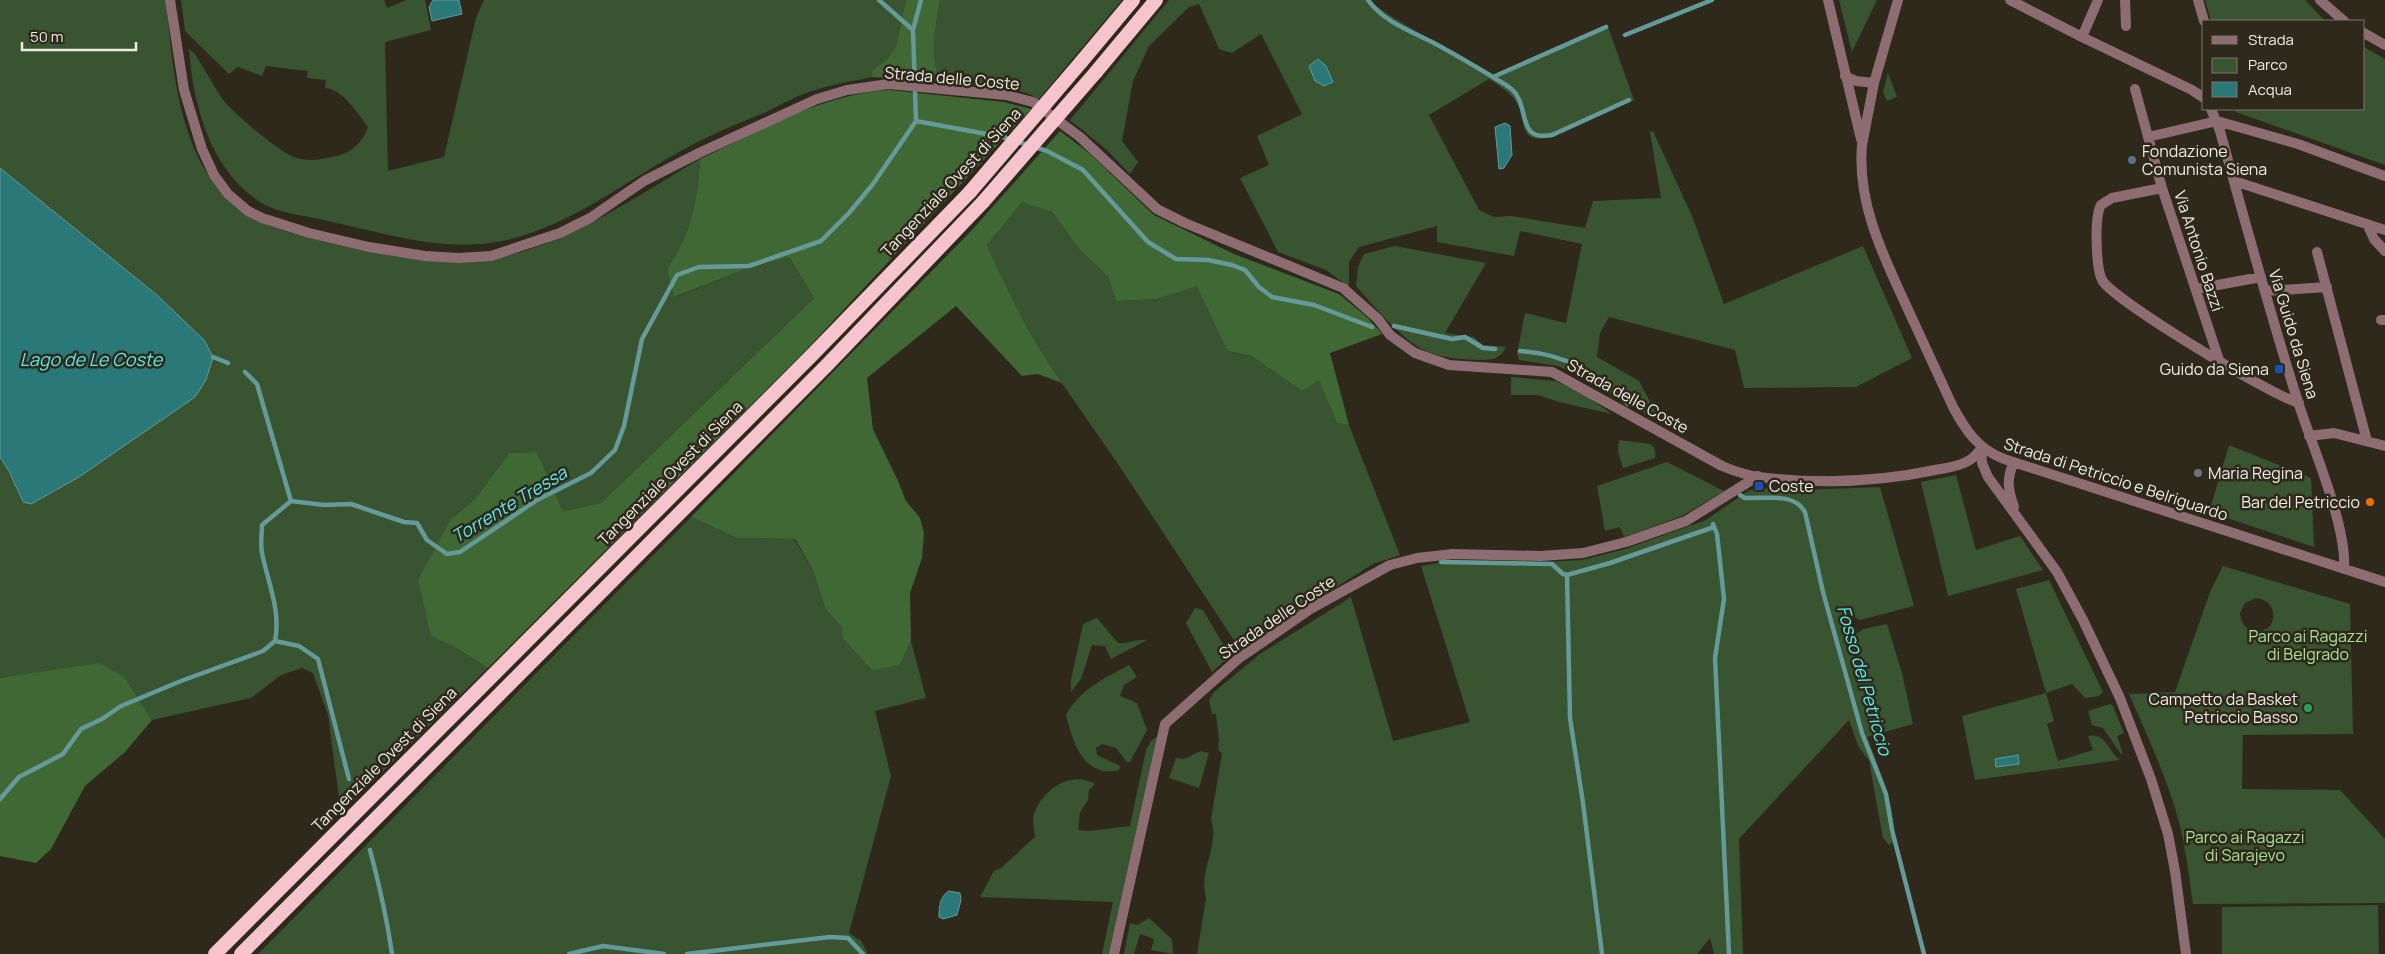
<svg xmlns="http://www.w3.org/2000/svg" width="2385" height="954" font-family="Manrope,sans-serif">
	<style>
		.green { fill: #385431; fill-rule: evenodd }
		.forest { fill: #3f6834 }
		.water { fill: #2b7878; stroke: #659a98 }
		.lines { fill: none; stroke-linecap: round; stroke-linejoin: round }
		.stream { stroke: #659a98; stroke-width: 4.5 }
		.pedestrian { stroke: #8d6c72; stroke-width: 10 }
		.minor { stroke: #8d6c72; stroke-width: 10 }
		.tertiary { stroke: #8d6c72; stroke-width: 10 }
		.trunk { stroke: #f6c4cc; stroke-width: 14 }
		.trunk-bridge { stroke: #f6c4cc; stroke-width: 14 }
		.service-dot { fill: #5c6f8a; stroke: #2e291b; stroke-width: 2 }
		.transit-dot { fill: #1a4fb4; stroke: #2e291b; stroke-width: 2 }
		.worship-dot { fill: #6b7280; stroke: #2e291b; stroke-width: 2 }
		.food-dot { fill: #e8710a; stroke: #2e291b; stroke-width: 2 }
		.leisure-dot { fill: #2e9e5b; stroke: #2e291b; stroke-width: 2 }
		.labels { text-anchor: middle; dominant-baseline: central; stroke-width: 5; stroke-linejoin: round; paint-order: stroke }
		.street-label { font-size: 16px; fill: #edebe2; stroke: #2e291b }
		.poi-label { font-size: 16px; fill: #edebe2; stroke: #2e291b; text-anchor: start }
		.park-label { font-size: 16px; fill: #a5e394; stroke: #2e291b }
		.water-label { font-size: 18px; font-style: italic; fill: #5aebeb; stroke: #2e291b }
	</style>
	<rect width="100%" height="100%" fill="#2e291b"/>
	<path class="green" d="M 0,0 L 166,0 C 172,59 176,127 210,178 C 238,220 280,231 326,242 C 366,252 407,260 449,261 C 458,261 469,263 479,261 C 561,250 630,200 700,159 C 697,201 692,234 667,268 L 675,297 L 746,269 L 789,257 L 814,298 L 601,503 L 563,511 L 537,452 L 509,453 L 475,499 L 451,519 L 431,636 L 458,649 L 488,668 L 341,813 L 328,715 L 313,673 L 302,668 L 281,675 L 251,698 L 152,720 L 125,678 L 44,673 L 0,678 L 0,457 L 9,471 L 22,502 L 204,340 L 157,295 L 0,168 Z
		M 181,0 L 384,0 L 387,8 L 406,0 L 425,0 L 431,30 L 385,42 L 388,171 L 444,157 L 476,18 L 484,0 L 906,0 L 896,46 L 888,58 L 872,71 L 872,77 C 853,81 834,84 815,90 C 798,95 782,104 766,112 C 740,123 714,133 690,146 C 623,181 558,238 480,244 C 427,248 375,231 324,220 C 303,215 275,213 257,200 C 209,167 193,103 189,49 L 195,54 C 204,68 212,83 221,97 C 231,112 275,148 291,156 C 304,162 319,160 332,157 C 350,154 362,144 368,127 C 357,113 343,89 325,88 L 326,80 L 307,78 L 308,71 L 266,66 L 262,76 L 238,67 L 229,74 L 185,31 Z
		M 940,0 L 1122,0 L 1038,100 L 1032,95 L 1020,91 L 940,81 C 929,54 936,28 940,0 Z
		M 1169,0 L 1371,0 L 1374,5 C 1413,31 1453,52 1493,75 L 1607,24 L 1634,100 L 1553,137 C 1516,145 1528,123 1517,103 C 1512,94 1498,85 1489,79 L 1429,115 L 1479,210 L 1494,217 L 1511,216 L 1585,228 L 1593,201 L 1661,198 L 1650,132 L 1653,131 L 1692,216 L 1724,304 L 1863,246 L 1912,358 L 1856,387 L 1744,388 L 1735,350 L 1609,317 L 1600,333 L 1597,357 L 1639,381 L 1656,413 L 1646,414 L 1600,385 L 1558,366 L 1519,360 L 1517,354 L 1525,313 L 1566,323 L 1582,244 L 1520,231 L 1514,256 L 1437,242 L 1437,226 L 1359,247 L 1349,262 L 1349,287 L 1326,270 L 1278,252 L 1240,178 L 1269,165 L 1257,136 L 1302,114 L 1261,34 L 1232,53 L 1219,49 L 1199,4 L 1189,7 L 1149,46 L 1133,81 L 1122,141 L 1138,162 L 1130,174 L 1107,150 L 1070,120 Z
		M 1839,0 L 1877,0 L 1852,52 Z
		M 2205,0 L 2305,0 L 2325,21 L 2211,21 Z
		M 2364,47 L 2385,59 L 2385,165 L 2236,112 L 2235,109 L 2364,109 Z
		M 1888,73 L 1897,97 L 1887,101 L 1883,92 Z
		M 1022,201 L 1052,212 L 1079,249 L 1108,277 L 1116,301 L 1157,299 L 1197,285 L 1227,351 L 1251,356 L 1302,391 L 1319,379 L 1337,423 L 1349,425 L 1400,555 L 1373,564 L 1239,648 L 1120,467 L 1046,360 L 1007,291 L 987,245 Z
		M 1395,246 L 1486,263 L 1445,333 L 1474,337 L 1483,345 L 1506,347 C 1500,360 1491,360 1477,360 C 1460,359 1440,358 1424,350 C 1402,340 1372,304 1356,286 L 1358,267 L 1364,254 Z
		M 1511,377 L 1556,381 L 1588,397 L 1612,414 L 1559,402 L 1538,395 L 1511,395 Z
		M 1619,440 L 1650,444 C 1655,447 1656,452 1655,458 L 1623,468 L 1618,452 Z
		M 2229,445 L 2311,478 L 2314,547 L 2209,512 Z
		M 1667,462 L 1724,491 L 1682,516 L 1624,537 L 1620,527 L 1605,531 L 1597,486 Z
		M 1956,475 L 1976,550 L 2020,536 L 2043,570 L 1948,596 L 1921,482 Z
		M 1880,487 L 1914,606 L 1860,620 L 1850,615 L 1846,623 L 1849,638 L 1864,629 L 1887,624 L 1902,673 L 1913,724 L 1867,737 C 1880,772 1895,804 1895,841 L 1889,845 L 1883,838 L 1869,761 L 1858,746 L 1849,720 L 1739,839 L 1743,954 L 1714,954 L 1710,938 L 1697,954 L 1197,954 L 1206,898 C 1198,871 1220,846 1211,820 L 1222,753 L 1218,750 L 1219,739 L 1216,714 L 1212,714 L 1209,700 L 1214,692 L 1260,654 L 1351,597 L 1393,741 L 1470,722 L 1421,566 L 1453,560 L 1544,562 L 1582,560 L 1625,549 L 1706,520 L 1748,491 L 1758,488 L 1803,490 Z
		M 691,517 L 737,538 L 794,539 L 813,570 L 825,608 L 842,628 L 900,665 L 911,641 L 926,698 L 875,711 L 891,776 L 849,933 L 861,941 L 868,954 L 258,954 Z
		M 2223,566 L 2350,604 L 2353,734 L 2243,735 L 2242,789 L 2340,790 L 2385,839 L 2385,903 L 2193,904 C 2189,877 2186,849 2179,822 C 2167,778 2147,735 2129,694 L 2175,692 L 2210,592 ZM 2256,598 C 2271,600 2278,612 2270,626 C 2257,638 2241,630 2240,613 L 2245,603 Z
		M 2049,580 L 2103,692 L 2099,696 L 2085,698 L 2072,684 L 2046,693 L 2054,721 L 2047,724 L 2058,761 L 2093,750 L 2088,736 C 2106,732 2108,751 2120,760 L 1975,780 L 1962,716 L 2046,693 L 2016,589 Z
		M 1195,608 L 1203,610 L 1230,656 L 1212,672 L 1186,623 Z
		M 1097,618 L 1118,643 C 1128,644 1136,639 1147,640 L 1111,659 L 1105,646 L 1092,645 L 1081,679 L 1071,692 L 1071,680 L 1083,624 Z
		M 1129,665 L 1137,677 L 1124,685 L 1120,696 L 1137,703 L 1147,730 L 1130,762 L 1127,762 L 1116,748 L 1102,744 L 1096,748 L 1097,755 L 1120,766 L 1119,770 C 1084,779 1072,741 1066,715 C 1080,689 1104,679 1129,665 Z
		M 2110,704 L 2113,706 L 2124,733 L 2117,736 L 2123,754 L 2121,754 L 2103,728 L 2092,725 L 2088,711 Z
		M 1159,735 L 1111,954 L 1102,954 L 1113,902 L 980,897 L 994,871 L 1001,868 L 1035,837 C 1034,830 1032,820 1034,814 C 1043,789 1071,770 1095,784 L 1089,790 L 1088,800 L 1080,812 L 1078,830 L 1089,831 L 1130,826 L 1146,750 L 1151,741 Z
		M 1201,751 L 1209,753 L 1199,788 L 1169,778 L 1176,758 L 1184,759 Z
		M 2378,905 L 2379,954 L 2222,954 L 2222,907 Z
		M 1149,918 L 1172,939 L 1173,954 L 1151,950 L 1154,939 L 1140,934 L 1134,954 L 1124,954 L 1130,923 L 1137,925 Z"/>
	<path class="forest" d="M 906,0 L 940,0 C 936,28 929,54 940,81 L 872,77 L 872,71 L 888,58 L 896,46 Z
		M 889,90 L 1004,102 L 1031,109 L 808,348 L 488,668 L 458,649 L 431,636 L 418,580 L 451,519 L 475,499 L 509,453 L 537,452 L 563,511 L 601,503 L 814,298 L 789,257 L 746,269 L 674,297 L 667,268 C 692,234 697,201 700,159 C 760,131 822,94 889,90 Z
		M 1060,131 L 1089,153 L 1154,215 L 1234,254 L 1339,294 L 1368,318 L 1382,334 L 1330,353 L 1349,425 L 1337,423 L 1319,380 L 1302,391 L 1251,356 L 1227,351 L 1197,286 L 1157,299 L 1116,301 L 1108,277 L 1079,249 L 1052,212 L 1022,202 L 987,245 C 1008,293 1032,340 1062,383 L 1038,374 L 1022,376 L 956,306 L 867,378 L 873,429 L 898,481 L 906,501 L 920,518 L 924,533 L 922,558 L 910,593 L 911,641 L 900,665 L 872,670 L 843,638 L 842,628 L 825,608 L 813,570 L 795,539 L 737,538 L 691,517 L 971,231 Z
		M 100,663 L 125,678 L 152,720 L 125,752 L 85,786 L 51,849 L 36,863 L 0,856 L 0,678 Z"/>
	<path class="water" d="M 433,0 L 459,0 L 462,14 L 432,21 L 429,7 Z
		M 1318,59 L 1326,66 L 1333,82 L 1324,86 L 1315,81 L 1309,66 Z
		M 1505,123 L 1510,126 L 1512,155 L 1504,168 L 1499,169 L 1495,127 Z
		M 0,168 L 157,295 L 204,340 L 213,357 L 206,380 L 195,397 L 79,477 L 31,504 L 23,502 L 9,471 L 0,457 Z
		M 2018,755 L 2019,764 L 1996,767 L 1995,759 Z
		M 949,891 L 960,893 L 961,900 L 957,915 L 943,919 L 939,917 C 939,907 940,896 949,891 Z"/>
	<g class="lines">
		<path class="stream" d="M 879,0 L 913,30
			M 1368,0 C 1383,21 1410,31 1432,42 C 1453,53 1473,65 1493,77 L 1606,27
			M 1625,35 L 1712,0
			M 1493,77 C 1500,82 1511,86 1516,94 C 1529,113 1518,141 1552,135 L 1629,100
			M 916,121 L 1003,137 L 1047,151 L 1083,170 L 1148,242 L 1176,259 L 1208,260 L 1232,265 L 1245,270 L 1259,287 L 1272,297 L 1314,305 L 1372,327
			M 1394,326 L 1452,339 L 1465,337 L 1483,348 L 1495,349
			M 1520,351 C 1571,355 1590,372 1628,404
			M 213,357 L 228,363
			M 245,372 L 257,384 L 291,501
			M 1740,495 L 1745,498 C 1765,499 1794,492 1805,512 L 1823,592 L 1862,733 L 1886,794 L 1892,830 L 1924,954
			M 1713,524 L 1717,534 L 1724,599 L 1715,658 L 1729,954
			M 1441,562 L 1552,564 L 1563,574 L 1567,575
			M 275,641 L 299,646 L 318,659 L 349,779
			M 0,799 L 19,777 L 63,754 L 81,729 L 102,719 L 121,706 L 181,681 L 263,651 L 275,641 C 281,610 268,583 262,553 C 260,544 262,534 262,525 L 291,501 L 324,505 L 351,504 L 404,522 L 417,523 L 427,540 L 447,554 L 460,552 L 537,500 L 591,473 L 615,450 L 624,426 L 642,339 L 677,275 L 699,267 L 749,266 L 821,241 L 849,213 L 873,184 L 916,121 L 913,30 L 921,0
			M 370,850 C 379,884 387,919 392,954
			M 569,954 L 603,946 L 664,954
			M 687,954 L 830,937 L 848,938 L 863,954
			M 1602,954 L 1583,803 L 1570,718 L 1567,575 L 1610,563 L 1714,527"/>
		<path class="pedestrian" d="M 2198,0 L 2204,21
			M 2381,320 L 2385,320"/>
		<path class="minor" d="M 170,0 L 184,90 L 202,149 L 214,175 L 228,194 L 248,211 L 262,218 L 309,233 L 369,247 L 425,256 L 459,258 L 491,256 L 560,233 L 590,218 L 644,181 L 701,152 L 817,99 L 847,90 L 888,84 L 1006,95 L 1033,102 L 1080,137 L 1157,209 L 1185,223 L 1343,288 L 1378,319 L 1390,335 L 1415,353 L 1449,365 L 1552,372 L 1722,466 C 1734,471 1746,475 1759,477 C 1816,484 1878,482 1935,470 C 1946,468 1958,467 1968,461 C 1974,458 1978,453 1981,448
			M 2010,0 L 2082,37 L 2192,90 L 2204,98
			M 2125,0 L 2126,26
			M 2082,37 L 2098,0
			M 2135,89 L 2162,188 L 2220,363
			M 2211,109 L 2220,131 C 2245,222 2270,314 2299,405 C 2313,448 2347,526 2344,569
			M 2148,137 L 2217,121 L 2298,144 L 2385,176
			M 1862,145 C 1857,202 1882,253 1905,303 C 1921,338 1937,372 1953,407 C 1966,431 1978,449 2004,459 L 2385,582
			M 2234,181 L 2385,230
			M 2162,188 L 2112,198 L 2101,205 C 2094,217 2096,268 2102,280 C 2113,300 2272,396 2299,403
			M 2367,224 L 2374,239 L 2385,251
			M 2317,252 L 2367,441
			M 2196,289 L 2261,277
			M 2265,291 L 2327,287
			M 2309,436 L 2334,433 L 2385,446
			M 1981,448 L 1982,463 L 1988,477 L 2057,572 L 2083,620 L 2120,698 L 2151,779 L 2168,834 L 2175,871 L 2186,954
			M 2014,462 C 2006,479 2008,490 2014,507
			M 1114,954 L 1165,724 L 1238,659 L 1312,608 L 1390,565 L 1417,558 L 1453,554 L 1541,556 L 1583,553 L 1626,542 L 1686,521 L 1758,476"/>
		<path class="tertiary" d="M 1828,0 L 1861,139
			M 2320,0 L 2344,21
			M 2364,33 L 2385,45
			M 1845,76 L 1856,81 L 1874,83
			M 1862,145 L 1874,83 L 1898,0"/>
		<path class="trunk" d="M 1082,61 L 1133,0
			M 1096,72 L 1156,0
			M 215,954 L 813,354 L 970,192
			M 241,954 L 828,364 L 983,202"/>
		<path class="trunk-bridge" d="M 970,192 L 1082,61
			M 983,202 L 1096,72"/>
	</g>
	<circle class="service-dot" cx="2132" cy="160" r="5"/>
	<g class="transit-dot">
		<rect x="2274" y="364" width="10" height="10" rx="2.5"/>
		<rect x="1754" y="481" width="10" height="10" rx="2.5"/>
	</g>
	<circle class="worship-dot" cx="2198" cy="473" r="5"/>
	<circle class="food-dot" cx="2370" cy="502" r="5"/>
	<circle class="leisure-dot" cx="2308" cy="708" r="5"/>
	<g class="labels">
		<g class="street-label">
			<text transform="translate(952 78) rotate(5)">Strada delle Coste</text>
			<text transform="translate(951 182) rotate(-47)">Tangenziale Ovest di Siena</text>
			<text transform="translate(2199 251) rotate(72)">Via Antonio Bazzi</text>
			<text transform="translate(2294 334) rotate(73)">Via Guido da Siena</text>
			<text transform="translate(1628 396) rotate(29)">Strada delle Coste</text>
			<text transform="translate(670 473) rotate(-45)">Tangenziale Ovest di Siena</text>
			<text transform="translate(2116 479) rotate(18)">Strada di Petriccio e Belriguardo</text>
			<text transform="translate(1277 617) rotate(-34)">Strada delle Coste</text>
			<text transform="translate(384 759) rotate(-45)">Tangenziale Ovest di Siena</text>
		</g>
		<g class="poi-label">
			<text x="2142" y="151">Fondazione<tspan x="2142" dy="18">Comunista Siena</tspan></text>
			<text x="2269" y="369" text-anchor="end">Guido da Siena</text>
			<text x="2208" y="473">Maria Regina</text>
			<text x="1769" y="486">Coste</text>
			<text x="2360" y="502" text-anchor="end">Bar del Petriccio</text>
			<text x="2298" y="699" text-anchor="end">Campetto da Basket<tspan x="2298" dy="18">Petriccio Basso</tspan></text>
		</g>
		<g class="park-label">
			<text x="2308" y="636">Parco ai Ragazzi<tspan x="2308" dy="18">di Belgrado</tspan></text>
			<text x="2245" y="837">Parco ai Ragazzi<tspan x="2245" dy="18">di Sarajevo</tspan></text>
		</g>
		<g class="water-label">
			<text x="91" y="359">Lago de Le Coste</text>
			<text transform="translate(509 504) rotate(-31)">Torrente Tressa</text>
			<text transform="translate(1865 680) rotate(74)">Fosso del Petriccio</text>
		</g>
	</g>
	<rect x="2202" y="20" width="162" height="90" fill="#2e291b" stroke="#7a776b"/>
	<rect x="2212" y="36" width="25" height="8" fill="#8d6c72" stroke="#7a776b"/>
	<text x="2248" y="45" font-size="15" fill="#edebe2">Strada</text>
	<rect x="2212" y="58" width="25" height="15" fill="#385431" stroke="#7a776b"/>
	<text x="2248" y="70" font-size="15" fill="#edebe2">Parco</text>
	<rect x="2212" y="82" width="25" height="15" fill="#2b7878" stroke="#7a776b"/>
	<text x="2248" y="95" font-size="15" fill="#edebe2">Acqua</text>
	<path d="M22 42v8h114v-8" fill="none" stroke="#edebe2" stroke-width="2.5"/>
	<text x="30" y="42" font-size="15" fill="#edebe2" stroke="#2e291b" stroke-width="4" paint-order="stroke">50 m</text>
</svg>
